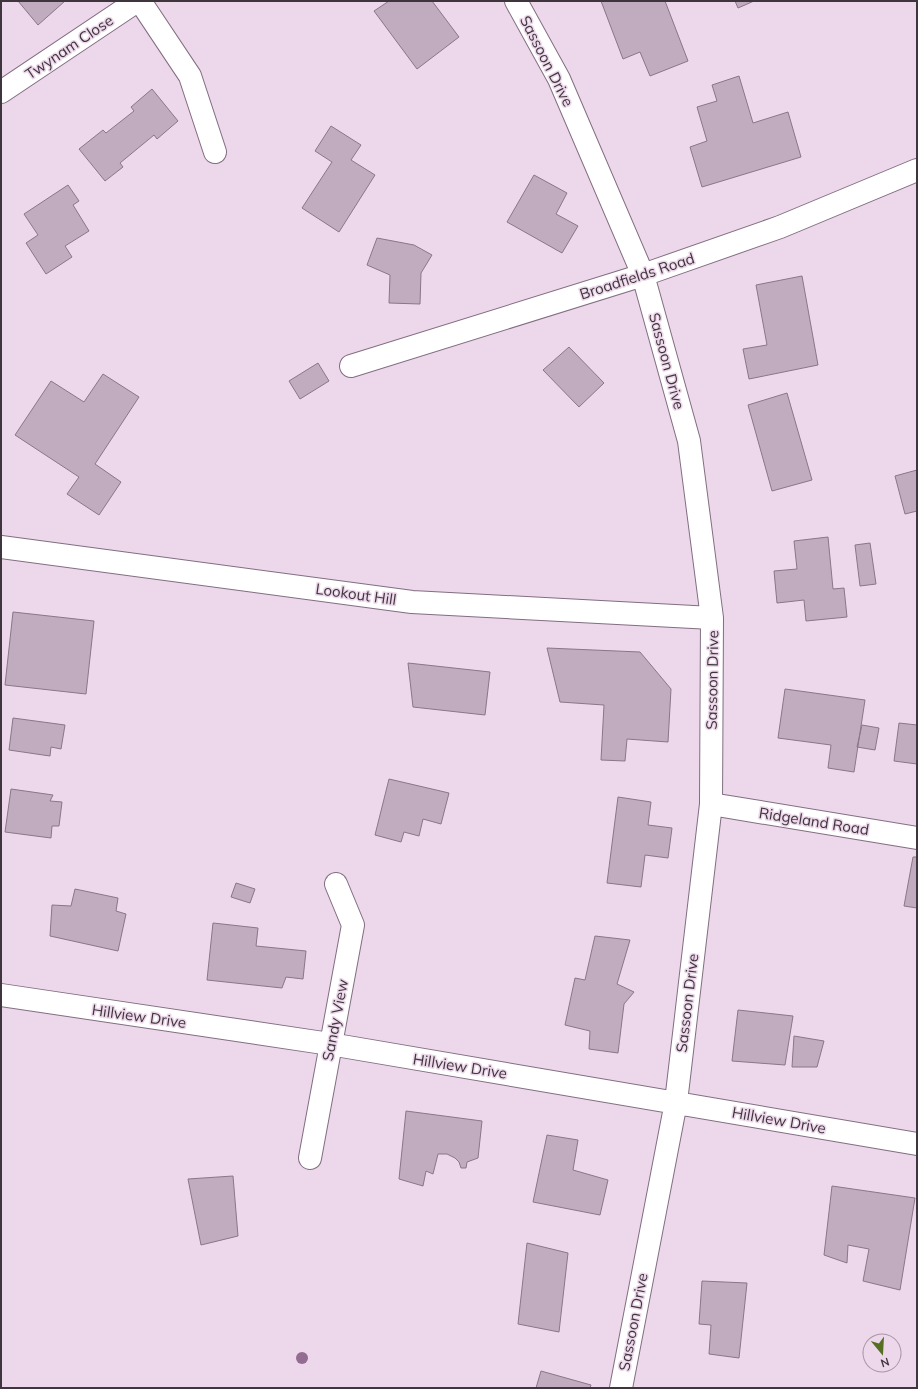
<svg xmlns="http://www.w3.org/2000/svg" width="918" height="1389" font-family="Mulish,sans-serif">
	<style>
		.building { fill: #c1acbf; stroke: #8a7688 }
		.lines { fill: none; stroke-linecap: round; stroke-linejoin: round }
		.minor-casing { stroke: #826e80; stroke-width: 24 }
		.minor { stroke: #fff; stroke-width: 22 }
		.tree { fill: #936c91 }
		.labels { text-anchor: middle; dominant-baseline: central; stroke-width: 3; stroke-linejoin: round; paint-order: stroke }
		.street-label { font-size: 15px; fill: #3e353d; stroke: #edd7ea }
	</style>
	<rect width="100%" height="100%" fill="#edd7ea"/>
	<path class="building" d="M 18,1 L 65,1 L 38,25 Z
		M 389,1 L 432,1 L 459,37 L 417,69 L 374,11 Z
		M 601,1 L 665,1 L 688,61 L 650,76 L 640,52 L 623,59 Z
		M 735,1 L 754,1 L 738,8 Z
		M 739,76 L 753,123 L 788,112 L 801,157 L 702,187 L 690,147 L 707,141 L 697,107 L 717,101 L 712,85 Z
		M 152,89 L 178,121 L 157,139 L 154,135 L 120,163 L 123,167 L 105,181 L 79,149 L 103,130 L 106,133 L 134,111 L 131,107 Z
		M 331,126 L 361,145 L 351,160 L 375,175 L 339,232 L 302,208 L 332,162 L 315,151 Z
		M 534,175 L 567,193 L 556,214 L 578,226 L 562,253 L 507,222 Z
		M 68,185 L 79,201 L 73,205 L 89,231 L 65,246 L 72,257 L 46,274 L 26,243 L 38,235 L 24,214 Z
		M 377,238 L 414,245 L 432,255 L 421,273 L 420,304 L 389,303 L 390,275 L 367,265 Z
		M 802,276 L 818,365 L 749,379 L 743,349 L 767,345 L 756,285 Z
		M 569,347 L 604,383 L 579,407 L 543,370 Z
		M 318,363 L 329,381 L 300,399 L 289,381 Z
		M 103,374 L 139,397 L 95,464 L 121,482 L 99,515 L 67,494 L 79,477 L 15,435 L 51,381 L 84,402 Z
		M 787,393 L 812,480 L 772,491 L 748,405 Z
		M 917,470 L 917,511 L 905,514 L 895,476 Z
		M 828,537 L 833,589 L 844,588 L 847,617 L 806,621 L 804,600 L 777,603 L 774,571 L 797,569 L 794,541 Z
		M 870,543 L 876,584 L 860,586 L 855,545 Z
		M 13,612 L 94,621 L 86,694 L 5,685 Z
		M 547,648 L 640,652 L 671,689 L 668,742 L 627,739 L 625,761 L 601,760 L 604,705 L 560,702 Z
		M 408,663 L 490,672 L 485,715 L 413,707 Z
		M 785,689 L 865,700 L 854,772 L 828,768 L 831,745 L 778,738 Z
		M 13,718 L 65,725 L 61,749 L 51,747 L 50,756 L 9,750 Z
		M 899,723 L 917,725 L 917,764 L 894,761 Z
		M 862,725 L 879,728 L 875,750 L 857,747 Z
		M 389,779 L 449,793 L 441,824 L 423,819 L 419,836 L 404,832 L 401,842 L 375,835 Z
		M 11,789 L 53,795 L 50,801 L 62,802 L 59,826 L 52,826 L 51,838 L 5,832 Z
		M 618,797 L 651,802 L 648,825 L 672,828 L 668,858 L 645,855 L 641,887 L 607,883 Z
		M 913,857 L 917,857 L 917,908 L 904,906 Z
		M 236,883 L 255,889 L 250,903 L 231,897 Z
		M 75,889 L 118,898 L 116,911 L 126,914 L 118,951 L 50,936 L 52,905 L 71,906 Z
		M 213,923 L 258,928 L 256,946 L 306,951 L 303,979 L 286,977 L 282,988 L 207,980 Z
		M 595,936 L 630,940 L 617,984 L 634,992 L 624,1004 L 618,1053 L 589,1049 L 590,1031 L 565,1025 L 575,978 L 585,980 Z
		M 738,1010 L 793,1016 L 785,1065 L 732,1061 Z
		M 794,1036 L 824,1041 L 817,1067 L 792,1067 Z
		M 406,1111 L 482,1121 L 478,1158 L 467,1162 L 466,1168 L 461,1168 L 459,1162 L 455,1158 L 447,1154 L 438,1154 L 433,1174 L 426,1171 L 423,1186 L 399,1179 Z
		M 547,1135 L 578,1140 L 573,1170 L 608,1180 L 600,1215 L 533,1202 Z
		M 233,1176 L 238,1236 L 201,1245 L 188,1179 Z
		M 832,1186 L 915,1198 L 900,1290 L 863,1281 L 869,1249 L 848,1245 L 847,1263 L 824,1255 Z
		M 527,1243 L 568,1253 L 559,1332 L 518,1324 Z
		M 702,1281 L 747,1283 L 739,1358 L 709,1354 L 711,1325 L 699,1324 Z
		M 541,1371 L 591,1385 L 590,1388 L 536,1388 Z"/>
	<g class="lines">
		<defs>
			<path id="minor" d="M 140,1 L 190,76 L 215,152
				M 516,1 L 559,79 L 643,275 L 689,441 L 712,618 L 711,804 L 676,1102 L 621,1388
				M 1,92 L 137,1
				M 351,366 L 643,275 L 780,227 L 917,170
				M 1,547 L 412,602 L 712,618
				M 711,804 L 917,838
				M 1,995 L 330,1044 L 917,1144
				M 310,1158 L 353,925 L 336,884"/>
		</defs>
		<use href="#minor" class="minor-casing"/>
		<use href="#minor" class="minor"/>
	</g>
	<circle class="tree" cx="302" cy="1358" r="6"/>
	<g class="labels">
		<g class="street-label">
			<text transform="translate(69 47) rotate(-34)">Twynam Close</text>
			<text transform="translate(547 61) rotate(63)">Sassoon Drive</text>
			<text transform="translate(637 276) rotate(-18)">Broadfields Road</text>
			<text transform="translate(667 361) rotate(75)">Sassoon Drive</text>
			<text transform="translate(356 594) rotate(8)">Lookout Hill</text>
			<text transform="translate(712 680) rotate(-89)">Sassoon Drive</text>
			<text transform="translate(814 821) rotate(9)">Ridgeland Road</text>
			<text transform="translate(687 1003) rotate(-83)">Sassoon Drive</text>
			<text transform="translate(139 1016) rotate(8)">Hillview Drive</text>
			<text transform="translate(335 1020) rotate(-79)">Sandy View</text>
			<text transform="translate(460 1066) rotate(9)">Hillview Drive</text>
			<text transform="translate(779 1120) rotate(10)">Hillview Drive</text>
			<text transform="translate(633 1322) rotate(-79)">Sassoon Drive</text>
		</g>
	</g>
	<rect width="918" height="1389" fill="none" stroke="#3e353d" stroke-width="4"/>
	<g transform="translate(882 1353) rotate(162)"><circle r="19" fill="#edd7ea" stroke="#a796a5"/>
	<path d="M0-3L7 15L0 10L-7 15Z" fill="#567023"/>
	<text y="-6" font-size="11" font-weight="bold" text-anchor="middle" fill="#3e353d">N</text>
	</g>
</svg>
